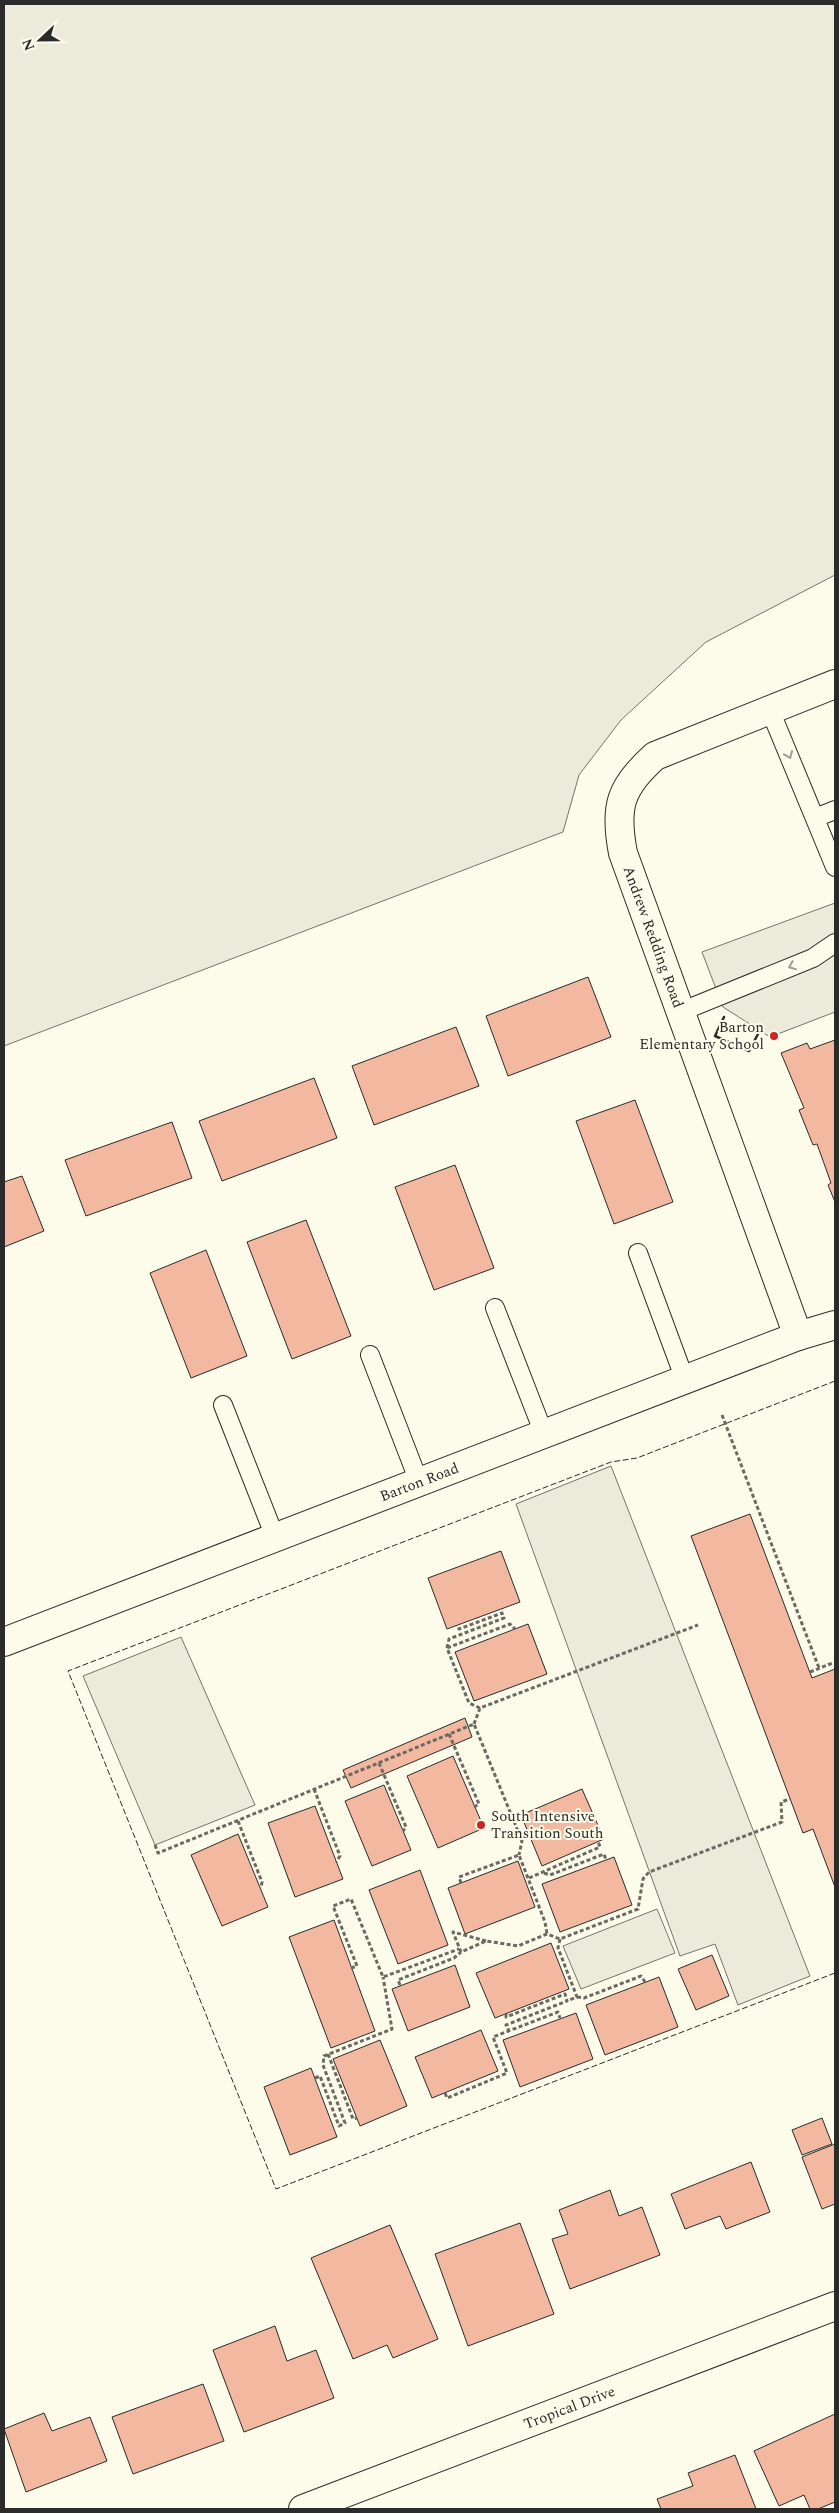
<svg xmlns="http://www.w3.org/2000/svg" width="839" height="2513" font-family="Spectral,serif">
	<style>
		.green { fill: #ecebdb; stroke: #74746e }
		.parking { fill: #eceadb; stroke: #74746e }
		.building { fill: #f2b8a0; stroke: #2b2b2b }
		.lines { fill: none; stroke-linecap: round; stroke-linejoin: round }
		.lane-casing { stroke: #2b2b2b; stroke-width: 20 }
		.street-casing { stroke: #2b2b2b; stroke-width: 30 }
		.secondary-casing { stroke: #2b2b2b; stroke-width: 30 }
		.path { stroke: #6a6964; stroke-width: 3; stroke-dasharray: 4 2.5; stroke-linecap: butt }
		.lane { stroke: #fdfbea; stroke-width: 18 }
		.street { stroke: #fdfbea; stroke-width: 28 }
		.secondary { stroke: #fdfbea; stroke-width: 28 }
		.fence { stroke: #2b2b2b; stroke-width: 1; stroke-dasharray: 6 2.5; stroke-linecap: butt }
		.wall { stroke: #2b2b2b; stroke-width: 2.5 }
		.oneway { stroke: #9e9d94 }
		.poi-dot { fill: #c62828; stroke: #fdfbea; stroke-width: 2 }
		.labels { text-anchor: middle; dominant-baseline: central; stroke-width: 4; stroke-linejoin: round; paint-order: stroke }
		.street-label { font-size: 15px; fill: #2b2b2b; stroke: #fdfbea }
		.poi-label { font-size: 15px; fill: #2b2b2b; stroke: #fdfbea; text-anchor: end }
	</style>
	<rect width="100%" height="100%" fill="#fdfbea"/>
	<path class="green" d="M 4,4 L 835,4 L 835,575 L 706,642 L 621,720 L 579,775 L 563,832 L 4,1046 Z
		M 657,1909 L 675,1953 L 581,1989 L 563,1946 Z"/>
	<path class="parking" d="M 835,903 L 835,1012 L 770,1037 L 723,1007 L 702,952 Z
		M 611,1466 L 810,1976 L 738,2005 L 715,1944 L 680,1956 L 516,1504 Z
		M 181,1637 L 255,1805 L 155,1845 L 83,1676 Z"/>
	<path class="building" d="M 588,977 L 611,1037 L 508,1076 L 486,1016 Z
		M 456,1027 L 479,1086 L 374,1125 L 352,1066 Z
		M 835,1040 L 835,1202 L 828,1185 L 831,1183 L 817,1144 L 813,1145 L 799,1110 L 804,1108 L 781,1053 L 807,1043 L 810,1049 Z
		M 314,1078 L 337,1138 L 222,1181 L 199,1121 Z
		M 635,1100 L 673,1202 L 614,1224 L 576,1121 Z
		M 172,1122 L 192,1178 L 86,1216 L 65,1160 Z
		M 455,1165 L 494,1268 L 434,1290 L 395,1187 Z
		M 22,1176 L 44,1231 L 4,1247 L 4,1182 Z
		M 306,1220 L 351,1336 L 292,1359 L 247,1242 Z
		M 206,1250 L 247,1356 L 191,1378 L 150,1273 Z
		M 750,1514 L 812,1678 L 835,1669 L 835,1887 L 813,1829 L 803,1833 L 691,1536 Z
		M 501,1551 L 520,1602 L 447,1629 L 428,1578 Z
		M 528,1624 L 547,1674 L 474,1701 L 455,1652 Z
		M 465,1718 L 472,1737 L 351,1788 L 343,1770 Z
		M 453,1756 L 484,1828 L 438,1848 L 407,1776 Z
		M 384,1785 L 411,1850 L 372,1866 L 345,1801 Z
		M 582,1789 L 604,1839 L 542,1866 L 521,1815 Z
		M 315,1806 L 343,1879 L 295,1897 L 268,1823 Z
		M 238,1834 L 268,1907 L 222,1926 L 191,1855 Z
		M 614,1857 L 632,1905 L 560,1932 L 542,1884 Z
		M 518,1861 L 535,1907 L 465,1934 L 448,1888 Z
		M 420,1870 L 448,1945 L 398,1964 L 369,1890 Z
		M 334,1920 L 375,2031 L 331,2048 L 289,1937 Z
		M 551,1943 L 569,1989 L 495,2018 L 476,1973 Z
		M 712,1955 L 729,1996 L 696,2010 L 678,1969 Z
		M 455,1965 L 470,2007 L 408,2031 L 392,1989 Z
		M 659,1977 L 678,2027 L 605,2055 L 586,2005 Z
		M 576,2013 L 593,2059 L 520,2087 L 503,2040 Z
		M 481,2030 L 498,2071 L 432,2098 L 415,2057 Z
		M 380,2040 L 407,2106 L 360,2126 L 333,2059 Z
		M 311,2068 L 337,2137 L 290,2155 L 264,2087 Z
		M 822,2118 L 832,2144 L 802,2155 L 792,2130 Z
		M 835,2144 L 835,2204 L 822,2209 L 802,2157 Z
		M 751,2162 L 770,2212 L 726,2229 L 720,2216 L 685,2229 L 671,2194 Z
		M 610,2190 L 619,2216 L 642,2207 L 660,2255 L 570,2289 L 552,2239 L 568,2234 L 559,2210 Z
		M 520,2223 L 554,2314 L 468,2346 L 435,2254 Z
		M 390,2225 L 438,2339 L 393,2358 L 387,2345 L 353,2359 L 311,2258 Z
		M 275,2326 L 287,2361 L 316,2350 L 334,2398 L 244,2432 L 213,2350 Z
		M 203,2384 L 224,2441 L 133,2474 L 112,2417 Z
		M 44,2413 L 52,2431 L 90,2417 L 107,2461 L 26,2492 L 4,2429 Z
		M 835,2414 L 835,2502 L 818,2509 L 810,2509 L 804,2495 L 779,2506 L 754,2451 Z
		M 735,2455 L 756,2509 L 661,2509 L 657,2499 L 693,2486 L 688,2473 Z"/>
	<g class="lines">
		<defs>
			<path id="lane" d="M 770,710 L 835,867
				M 815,818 L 835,810
				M 680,1012 L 813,958 L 835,943
				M 638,1253 L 685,1380
				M 495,1308 L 544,1434
				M 370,1355 L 419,1482
				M 223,1405 L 275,1537"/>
			<g id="street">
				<path d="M 798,1336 L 835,1325"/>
				<path id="s1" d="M 303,2509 L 835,2306"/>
			</g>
			<g id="secondary">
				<path id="s2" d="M 4,1642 L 798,1336 L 623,853 C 614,807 620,787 655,756 L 835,684"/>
			</g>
		</defs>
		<use href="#lane" class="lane-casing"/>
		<use href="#street" class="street-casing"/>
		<use href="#secondary" class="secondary-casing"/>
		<path class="path" d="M 722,1415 L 819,1668
			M 447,1648 L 449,1639 L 504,1618 L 502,1613 L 459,1629 L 458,1625
			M 810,1672 L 835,1662
			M 480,1708 L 469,1703 L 447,1648 L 510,1624 L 515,1629
			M 474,1724 L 480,1708 L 698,1625
			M 449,1734 L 479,1804 L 474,1807
			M 379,1763 L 406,1827 L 403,1831
			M 314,1789 L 340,1856 L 336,1862
			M 238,1821 L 262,1882 L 261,1888
			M 155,1845 L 158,1853 L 474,1724 L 522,1841 L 519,1855
			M 544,1873 L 550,1875 L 604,1854 L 606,1860
			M 529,1878 L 600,1847 L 598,1841
			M 461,1883 L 459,1877 L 519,1855 L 545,1922 L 547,1934
			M 560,1939 L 558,1948 L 577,1997 L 567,2001
			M 486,1941 L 453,1932 L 461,1952 L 486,1941 L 518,1946 L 547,1934 L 560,1939 L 638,1909 L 643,1879 L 649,1872 L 782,1822 L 781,1802 L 790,1799
			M 351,1968 L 357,1966 L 333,1906 L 351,1899 L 383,1977 L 459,1949
			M 400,1985 L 398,1980 L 454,1958 L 461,1952
			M 577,1997 L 584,1998 L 641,1976 L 645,1982
			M 506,2014 L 506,2017 L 565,1994 L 567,2001 L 506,2025 L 509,2031
			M 328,2054 L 353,2119 L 357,2118
			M 315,2078 L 320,2076 L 339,2126 L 345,2123 L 323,2065 L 324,2056 L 392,2029 L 383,1977
			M 445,2093 L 447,2098 L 507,2073 L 493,2037 L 558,2012 L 560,2018"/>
		<use href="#lane" class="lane"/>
		<use href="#street" class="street"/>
		<use href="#secondary" class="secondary"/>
		<path class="fence" d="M 835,1381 L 637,1458 L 611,1462 L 68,1671 L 276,2189 L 835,1973"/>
		<path class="wall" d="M 724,1017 L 715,1036 L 749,1051 L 758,1034"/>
	</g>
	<defs><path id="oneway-chevron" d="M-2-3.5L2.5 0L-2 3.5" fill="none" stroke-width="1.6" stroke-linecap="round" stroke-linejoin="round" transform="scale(1.25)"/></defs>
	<g class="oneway">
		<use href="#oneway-chevron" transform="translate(789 755) rotate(67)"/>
		<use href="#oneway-chevron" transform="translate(792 966) rotate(158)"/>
	</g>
	<g class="poi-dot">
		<circle cx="774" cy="1036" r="5"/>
		<circle cx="481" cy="1825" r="5"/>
	</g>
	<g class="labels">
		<g class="street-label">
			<text transform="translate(653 937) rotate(70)">Andrew Redding Road</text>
			<text stroke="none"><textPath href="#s2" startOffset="445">Barton Road</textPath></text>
			<text stroke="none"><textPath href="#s1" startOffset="285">Tropical Drive</textPath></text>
		</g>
		<g class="poi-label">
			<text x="764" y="1027">Barton<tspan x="764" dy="17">Elementary School</tspan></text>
			<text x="491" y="1816" text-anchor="start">South Intensive<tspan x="491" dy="17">Transition South</tspan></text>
		</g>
	</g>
	<rect width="839" height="2513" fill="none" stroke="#2b2b2b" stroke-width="10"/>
	<g transform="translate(40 40) rotate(248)" stroke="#fdfbea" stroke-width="4" paint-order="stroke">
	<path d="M0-4L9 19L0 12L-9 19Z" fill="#2b2b2b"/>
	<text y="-8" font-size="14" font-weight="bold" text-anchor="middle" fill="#2b2b2b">N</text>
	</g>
</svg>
